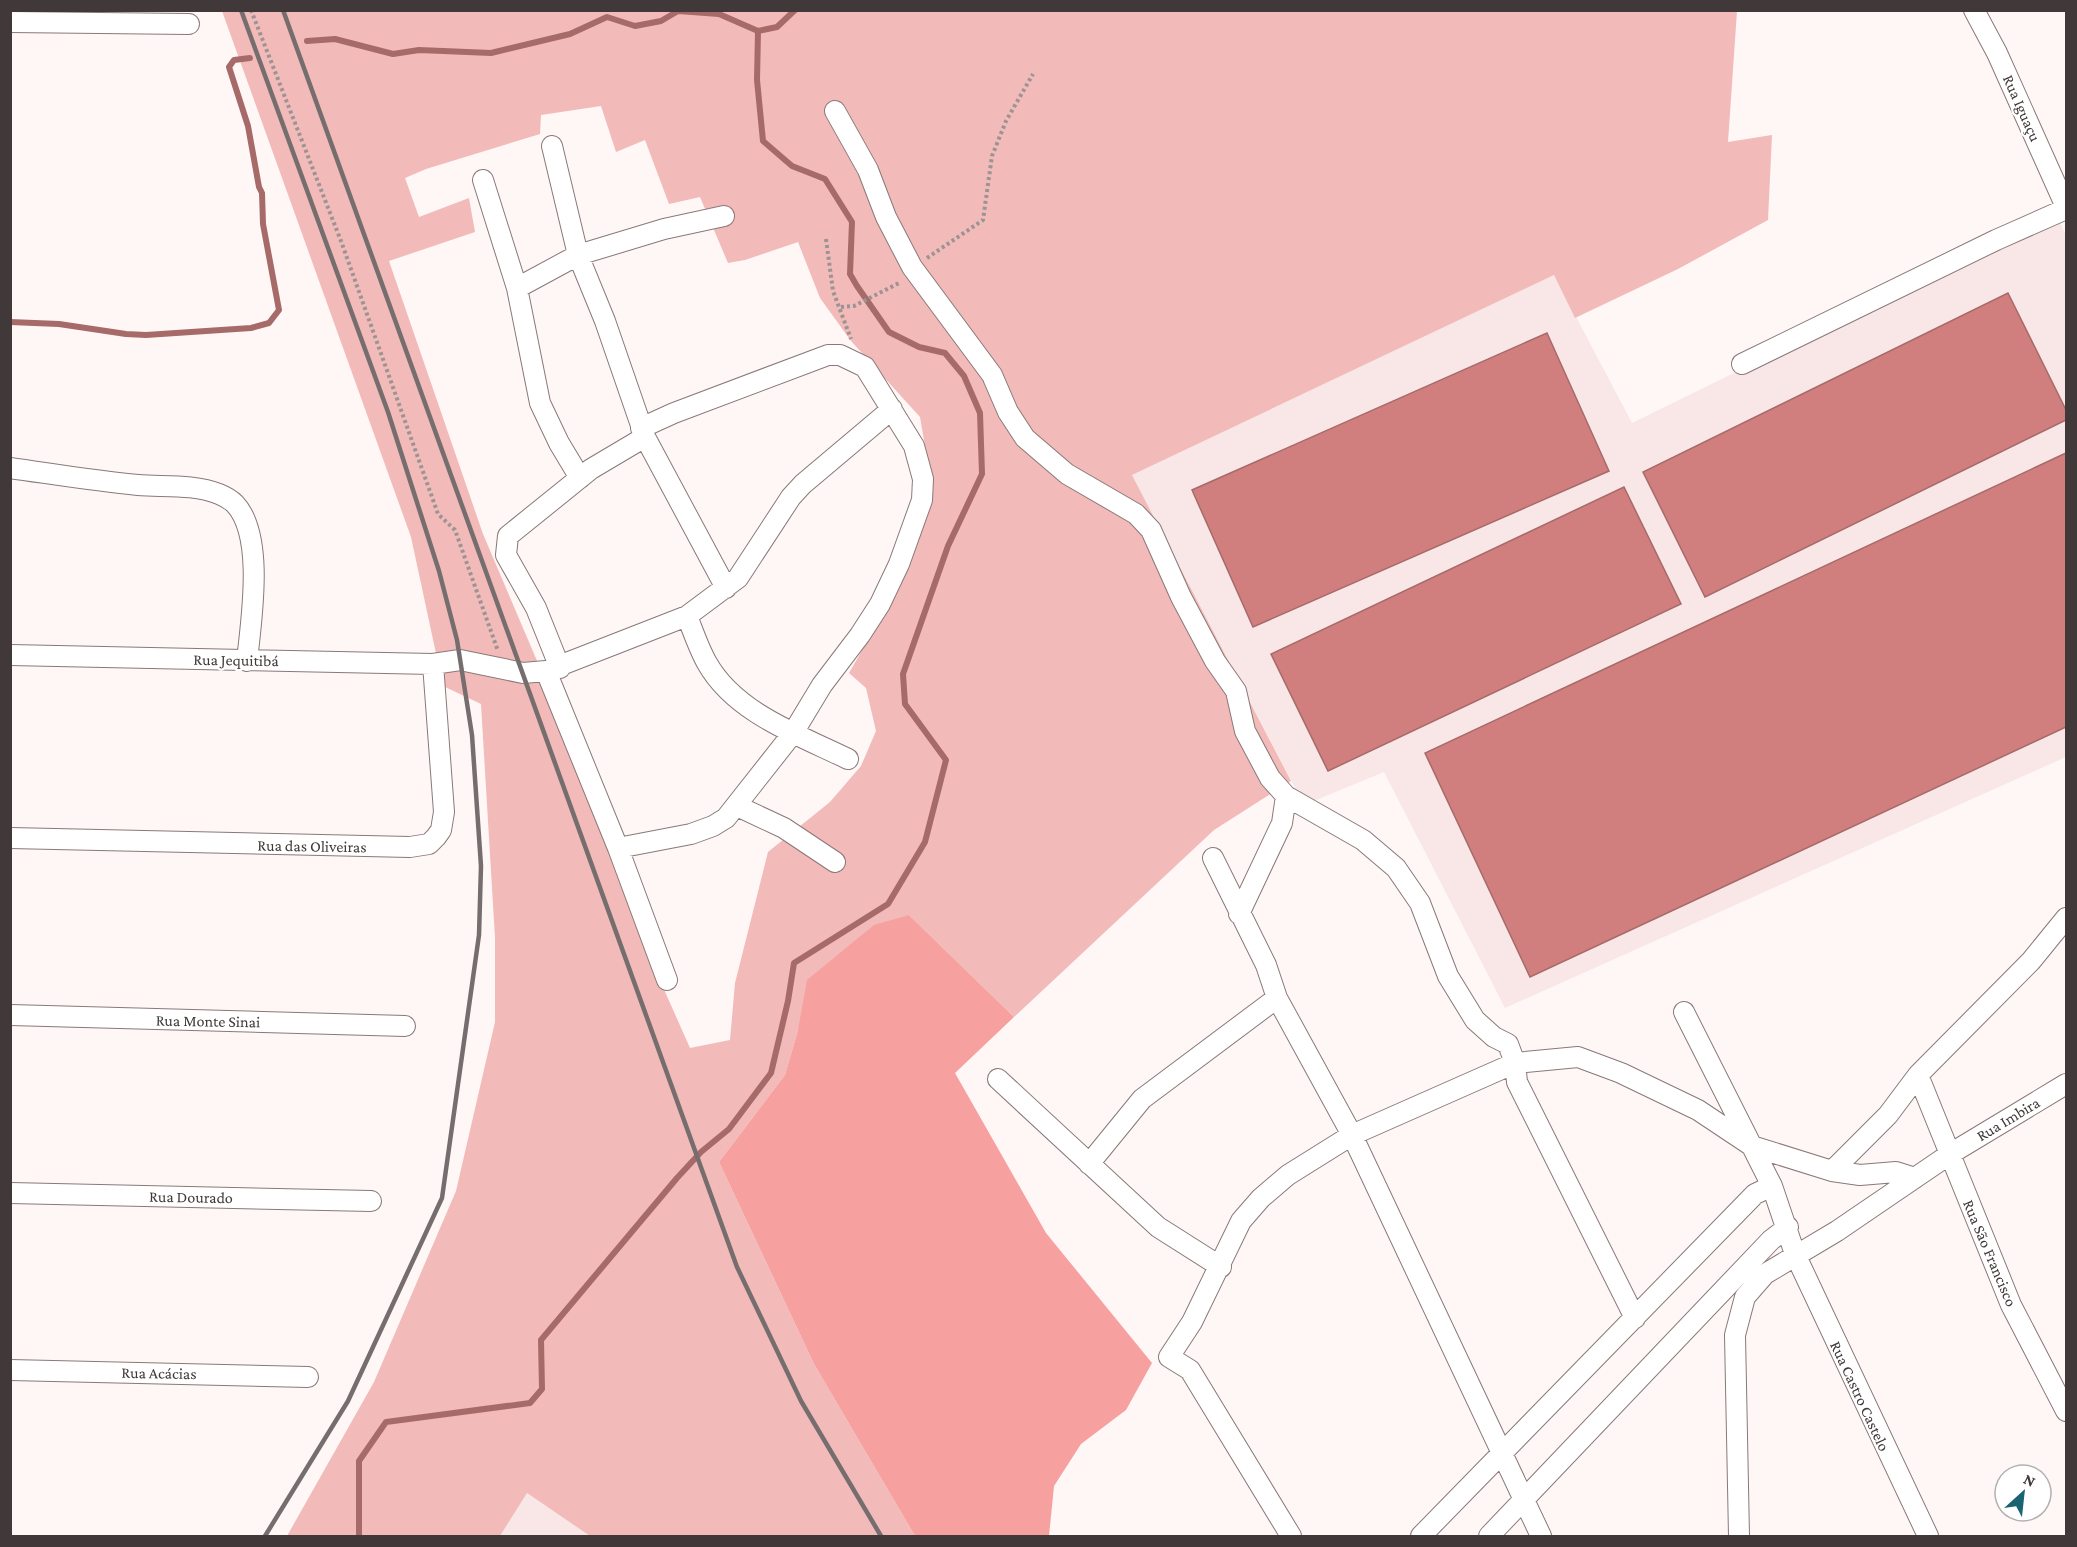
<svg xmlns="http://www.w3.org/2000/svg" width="2077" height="1547" font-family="'Crimson Pro',serif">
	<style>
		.built { fill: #f8e7e6 }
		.green { fill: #f2bab9; fill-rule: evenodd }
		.forest { fill: #f6a09f }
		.water { fill: #d17f7e; stroke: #a66a69; stroke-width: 1.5 }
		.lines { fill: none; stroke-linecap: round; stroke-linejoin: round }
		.stream { stroke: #a66a69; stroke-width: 6 }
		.minor-casing { stroke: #897978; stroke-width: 22 }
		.path { stroke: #9b9493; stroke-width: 4; stroke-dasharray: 3 3; stroke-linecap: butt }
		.minor { stroke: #fff; stroke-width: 20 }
		.rail { stroke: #766e6e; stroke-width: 4.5 }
		.labels { text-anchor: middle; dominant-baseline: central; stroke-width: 4.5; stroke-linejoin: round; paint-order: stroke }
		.street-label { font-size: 16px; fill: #413939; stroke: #fff }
	</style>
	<rect width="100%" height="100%" fill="#fef7f6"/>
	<path class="built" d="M 2056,215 L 2066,235 L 2066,757 L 1505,1008 L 1384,772 L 1304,805 L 1132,475 L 1554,275 L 1632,423 Z
		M 527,1493 L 590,1536 L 500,1536 Z"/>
	<path class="green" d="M 222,11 L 1737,11 L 1728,142 L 1772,135 L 1768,220 L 1678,269 L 1575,318 L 1554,275 L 1132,475 L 1291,781 L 1214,830 L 1014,1017 L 909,915 L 798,1030 L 785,1075 L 719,1162 L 814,1364 L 915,1536 L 590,1536 L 527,1493 L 500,1536 L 287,1536 L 374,1382 L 456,1191 L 495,1022 L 495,938 L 481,704 L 443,686 L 411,537 ZM 601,106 L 616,152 L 645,140 L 669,204 L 700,197 L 728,263 L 745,260 L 798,242 L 820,298 L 851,341 L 920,417 L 933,493 L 901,583 L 849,673 L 866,688 L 876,731 L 861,766 L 830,802 L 768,852 L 735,983 L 730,1040 L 690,1048 L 658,976 L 572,743 L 483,534 L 389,261 L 475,232 L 469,198 L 419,217 L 405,178 L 426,169 L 540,134 L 541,115 Z"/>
	<path class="forest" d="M 909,915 L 1014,1017 L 955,1073 L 1046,1233 L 1152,1363 L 1126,1410 L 1081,1444 L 1054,1486 L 1049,1536 L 915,1536 L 814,1364 L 719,1162 L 785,1075 L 798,1030 L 807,980 L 874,925 Z"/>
	<path class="water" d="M 2008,293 L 2066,410 L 2066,420 L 1705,597 L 1643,472 Z
		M 1547,333 L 1609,471 L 1253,627 L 1192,490 Z
		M 2066,453 L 2066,727 L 1530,977 L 1425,753 Z
		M 1624,487 L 1681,604 L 1328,771 L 1271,654 Z"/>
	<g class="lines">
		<path class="stream" d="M 307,41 L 335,39 L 393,54 L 419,50 L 491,53 L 570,34 L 607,17 L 635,26 L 661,21 L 678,11 L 719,14 L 758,31 L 777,27 L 795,10
			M 10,322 L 59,324 L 126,334 L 146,335 L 251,328 L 269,323 L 279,310 L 263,224 L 262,193 L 259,187 L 248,126 L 229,67 L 234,60 L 250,58
			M 359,1536 L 359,1461 L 386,1422 L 530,1403 L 542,1389 L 541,1340 L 677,1178 L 701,1152 L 729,1129 L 771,1073 L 788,1001 L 794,963 L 888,904 L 925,842 L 946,760 L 905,704 L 903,674 L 948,546 L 982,474 L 980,413 L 964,376 L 945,353 L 919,347 L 889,332 L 857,286 L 850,274 L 852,222 L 825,179 L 792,166 L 763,141 L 757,80 L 758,31"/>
		<defs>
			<path id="minor" d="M 1974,10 L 1997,53 L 2066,207
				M 10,22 L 189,24
				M 835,111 L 868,170 L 886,217 L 912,267 L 992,375 L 1008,412 L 1025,438 L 1067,474 L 1136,514 L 1151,530 L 1181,597 L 1215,661 L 1236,691 L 1245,731 L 1270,778 L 1286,796 L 1363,840 L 1396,868 L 1420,903 L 1448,976 L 1475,1020 L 1494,1037 L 1508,1044 L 1515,1063 L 1578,1057 L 1621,1073 L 1698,1110 L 1752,1146 L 1832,1171 L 1860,1175 L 1896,1172 L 1915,1178
				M 552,146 L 578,255 L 605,321 L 645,437 L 726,588
				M 483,180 L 517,288 L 540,403 L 559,443 L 580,478
				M 517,288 L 578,255 L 664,229 L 724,216
				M 1742,364 L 1996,240 L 2066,209
				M 10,468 C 53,474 95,481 138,485 C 164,487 194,484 219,494 C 224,496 232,501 235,504 C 265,536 251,621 247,661
				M 687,616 C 693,631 699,649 707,663 C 735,713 799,735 848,759
				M 10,655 L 433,664 L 460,660 L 523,673 L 546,671 L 687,616 L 738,578 L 791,497 L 803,484 L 892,409
				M 560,668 L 536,608 L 506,555 L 508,536 L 591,469 L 645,437
				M 546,671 L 618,848 L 667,980
				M 737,806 L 784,828 L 835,862
				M 10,838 L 410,847 L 429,844 L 436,837 L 441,830 L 444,812 L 433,664
				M 618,848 L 691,834 L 713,826 L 726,818 L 793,733 L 822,685 L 860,635 L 880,604 L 899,564 L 922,500 L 923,479 L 914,446 L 865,367 L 840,355 L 828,355 L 674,413 L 641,428
				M 1213,858 L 1266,965 L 1277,998 L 1352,1135 L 1541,1536
				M 1239,914 L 1282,823 L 1286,796
				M 2066,918 L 2031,961 L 1918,1075 L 2011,1305 L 2066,1411
				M 1684,1012 L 1772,1186 L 1795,1254 L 1928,1536
				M 10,1015 L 405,1026
				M 998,1079 L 1158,1227 L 1221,1267
				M 1089,1164 L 1142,1099 L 1277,998
				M 1832,1171 L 1888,1115 L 1918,1075
				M 10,1193 L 371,1201
				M 10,1370 L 308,1377
				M 1291,1536 L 1190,1370 L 1169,1357 L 1192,1322 L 1241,1221 L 1261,1198 L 1288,1175 L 1352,1135 L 1515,1063 L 1517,1082 L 1635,1318
				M 1421,1536 L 1755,1194 L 1772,1186
				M 1489,1536 L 1771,1240 L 1788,1227
				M 1739,1536 L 1735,1335 L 1745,1297 L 1765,1274 L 1837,1231 L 1950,1154 L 2066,1084"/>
		</defs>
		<use href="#minor" class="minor-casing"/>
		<path class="path" d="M 251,10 L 341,241 L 438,514 L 455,530 L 498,651
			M 826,239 L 833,291 L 851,339
			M 927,258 L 983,220 L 992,156 L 1006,121 L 1033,74
			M 841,307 L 854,306 L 901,282"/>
		<use href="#minor" class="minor"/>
		<path class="rail" d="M 241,10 L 388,412 L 439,571 L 457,640 L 472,735 L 481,866 L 479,935 L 442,1198 L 348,1401 L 265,1536
			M 283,10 L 737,1267 L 801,1401 L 881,1536"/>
	</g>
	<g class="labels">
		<g class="street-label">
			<text transform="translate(2022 108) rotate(66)">Rua Iguaçu</text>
			<text transform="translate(236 660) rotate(1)">Rua Jequitibá</text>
			<text transform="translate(312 846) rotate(1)">Rua das Oliveiras</text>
			<text transform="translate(208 1021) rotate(1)">Rua Monte Sinai</text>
			<text transform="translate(2008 1119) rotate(-31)">Rua Imbira</text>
			<text transform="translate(191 1197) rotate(1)">Rua Dourado</text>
			<text transform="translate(1990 1253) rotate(67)">Rua São Francisco</text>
			<text transform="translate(159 1373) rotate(1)">Rua Acácias</text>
			<text transform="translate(1860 1396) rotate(65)">Rua Castro Castelo</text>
		</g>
	</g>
	<rect width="2077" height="1547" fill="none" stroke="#413939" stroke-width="24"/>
	<g transform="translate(2023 1493) rotate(27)"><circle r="28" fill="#ffffff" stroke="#b3b0b0" stroke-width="1.5"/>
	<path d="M0-4.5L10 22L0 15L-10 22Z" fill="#1b6372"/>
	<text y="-9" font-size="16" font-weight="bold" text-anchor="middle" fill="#413939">N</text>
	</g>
</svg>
